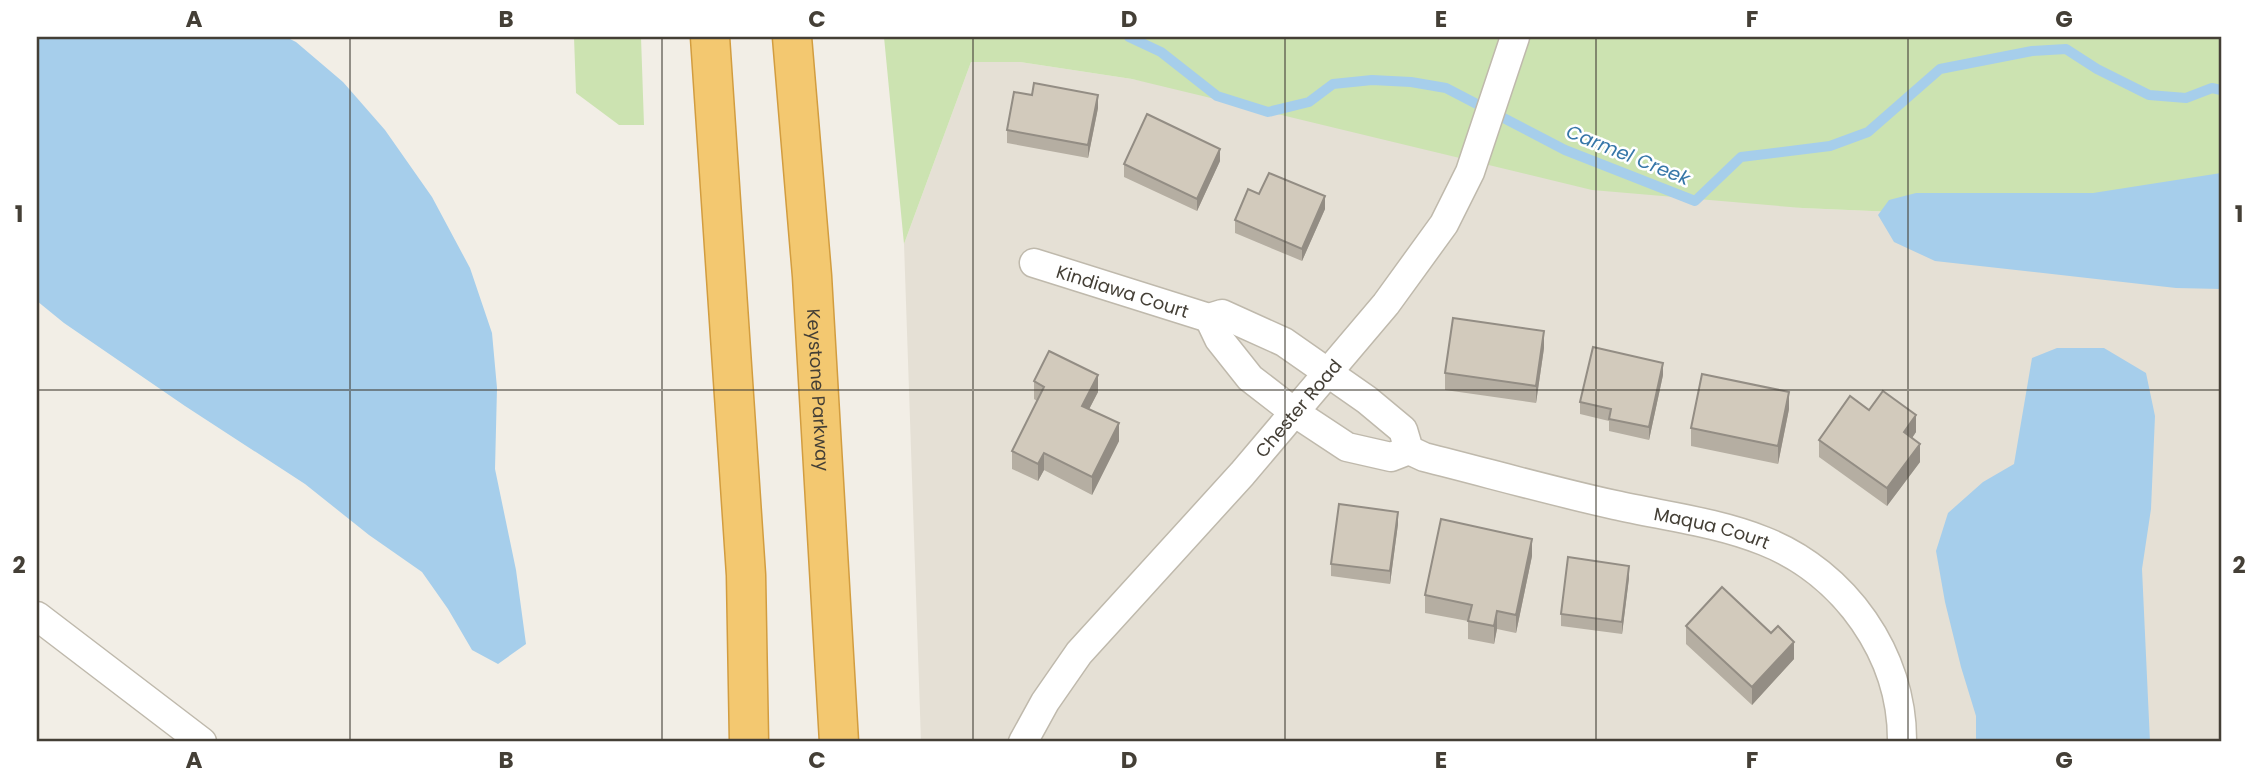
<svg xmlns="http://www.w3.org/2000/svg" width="2258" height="779" font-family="Poppins,sans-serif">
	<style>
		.residential { fill: #e5e0d5 }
		.green { fill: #cce3b1 }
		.water { fill: #a6ceeb }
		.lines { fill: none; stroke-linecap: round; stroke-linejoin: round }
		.stream { stroke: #a6ceeb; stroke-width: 10 }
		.street-casing { stroke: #bfb9ac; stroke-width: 31 }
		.highway-casing { stroke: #d29d40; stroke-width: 41 }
		.street { stroke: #fff; stroke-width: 28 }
		.highway { stroke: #f3c870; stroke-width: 38 }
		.wall { fill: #b5aea2 }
		.shaded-wall { fill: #938d84 }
		.building { fill: #d2cabc; stroke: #938d84; stroke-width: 2 }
		.grid { fill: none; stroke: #443f36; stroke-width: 2; stroke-opacity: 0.55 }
		.labels { text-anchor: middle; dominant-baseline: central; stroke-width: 5; stroke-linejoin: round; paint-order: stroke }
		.street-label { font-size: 18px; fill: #443f36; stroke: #fff }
		.water-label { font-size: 19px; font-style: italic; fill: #3777a8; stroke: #fff }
		.neatline { fill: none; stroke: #443f36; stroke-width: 2.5 }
		.grid-label { font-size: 23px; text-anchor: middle; font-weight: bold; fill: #443f36 }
	</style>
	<rect width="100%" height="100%" fill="#f2eee6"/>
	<path class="residential" d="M 971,62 L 1020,62 L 1132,79 L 1802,208 L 2221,226 L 2221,742 L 921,742 L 904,244 Z"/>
	<path class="green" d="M 574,37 L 641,37 L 644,125 L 619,125 L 576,93 Z
		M 884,37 L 2221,37 L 2221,226 L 1802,208 L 1592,190 L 1132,79 L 1020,62 L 971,62 L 904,244 Z"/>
	<path class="water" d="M 37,37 L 286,37 L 296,42 L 343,82 L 385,130 L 432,197 L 470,268 L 492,333 L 497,388 L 495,469 L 516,570 L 526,644 L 498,664 L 472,650 L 448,609 L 422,572 L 369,535 L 305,484 L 185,406 L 64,323 L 37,301 Z
		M 2221,173 L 2221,289 L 2176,288 L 1935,261 L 1894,242 L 1878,215 L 1889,200 L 1916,193 L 2093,193 Z
		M 2057,348 L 2104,348 L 2146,373 L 2155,416 L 2151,509 L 2142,569 L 2150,742 L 1976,742 L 1976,716 L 1961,667 L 1945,602 L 1936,551 L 1948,513 L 1983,482 L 2014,464 L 2032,358 Z"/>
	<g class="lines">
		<path class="stream" d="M 1129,37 L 1161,52 L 1217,96 L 1268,112 L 1309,102 L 1333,84 L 1372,80 L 1411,82 L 1446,88 L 1565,150 L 1695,201 L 1741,157 L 1830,146 L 1868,132 L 1940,69 L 2032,51 L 2066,49 L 2097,69 L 2149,95 L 2186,98 L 2212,88 L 2221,90"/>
		<defs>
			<g id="street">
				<path id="s1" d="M 1034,263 L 1209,318 L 1222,314 L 1284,342 L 1367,400 L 1403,430 L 1409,450 L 1424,457 C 1488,473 1551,491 1615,505 C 1664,516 1717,522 1764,541 C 1845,573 1903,655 1902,742"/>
				<path d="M 1209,318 L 1219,339 L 1250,378 L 1294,412 L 1347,447 L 1391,457 L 1409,450"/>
				<path d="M 37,616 L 202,742"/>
				<path id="s2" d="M 1023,742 L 1045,702 L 1079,653 L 1242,474 L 1386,304 L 1444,224 L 1470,172 L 1515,37"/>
			</g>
			<g id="highway">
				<path d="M 710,37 L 746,575 L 749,742"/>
				<path id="s3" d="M 792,37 L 812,276 L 839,742"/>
			</g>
		</defs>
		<use href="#street" class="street-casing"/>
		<use href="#highway" class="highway-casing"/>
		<use href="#street" class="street"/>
		<use href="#highway" class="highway"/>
	</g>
	<path class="wall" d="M 1098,108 L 1088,158 L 1007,143 L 1007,130 Z
		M 1220,161 L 1197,211 L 1124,177 L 1124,164 Z
		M 1259,194 L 1325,209 L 1302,261 L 1235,233 L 1235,220 Z
		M 1544,348 L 1536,403 L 1445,390 L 1445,373 Z
		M 1663,375 L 1649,440 L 1609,431 L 1609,421 L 1580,414 L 1580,402 Z
		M 1034,381 L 1098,392 L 1089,409 L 1119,441 L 1092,495 L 1044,470 L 1038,481 L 1012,469 L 1012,451 L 1037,401 L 1034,399 Z
		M 1789,409 L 1778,464 L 1691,446 L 1691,428 Z
		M 1869,410 L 1916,432 L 1912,438 L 1920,462 L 1887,506 L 1819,457 L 1819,440 Z
		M 1398,524 L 1390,584 L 1331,576 L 1331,564 Z
		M 1532,556 L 1516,633 L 1497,629 L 1494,644 L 1468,639 L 1468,621 L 1425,613 L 1425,595 Z
		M 1629,578 L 1622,634 L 1561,626 L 1561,614 Z
		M 1686,626 L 1794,659 L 1752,705 L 1686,644 Z"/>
	<path class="shaded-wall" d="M 1098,95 L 1098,108 L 1088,158 L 1088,145 Z
		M 1220,149 L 1220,161 L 1197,211 L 1197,199 Z
		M 1325,196 L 1325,209 L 1302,261 L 1302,249 Z
		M 1544,331 L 1544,348 L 1536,403 L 1536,386 Z
		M 1663,363 L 1663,375 L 1649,440 L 1649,427 Z
		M 1098,375 L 1098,392 L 1082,423 L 1082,406 Z
		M 1789,392 L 1789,409 L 1778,464 L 1778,446 Z
		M 1916,415 L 1916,432 L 1904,450 L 1904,432 Z
		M 1119,423 L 1119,441 L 1092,495 L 1092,477 Z
		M 1920,444 L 1920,462 L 1887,506 L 1887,488 Z
		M 1044,453 L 1044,470 L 1038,481 L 1038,464 Z
		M 1398,512 L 1398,524 L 1390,584 L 1390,571 Z
		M 1532,539 L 1532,556 L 1516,633 L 1516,615 Z
		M 1629,566 L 1629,578 L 1622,634 L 1622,622 Z
		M 1497,611 L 1497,629 L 1494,644 L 1494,626 Z
		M 1794,642 L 1794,659 L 1752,705 L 1752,687 Z"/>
	<path class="building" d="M 1034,83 L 1098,95 L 1088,145 L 1007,130 L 1014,92 L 1032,95 Z
		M 1147,114 L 1220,149 L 1197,199 L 1124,164 Z
		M 1269,173 L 1325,196 L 1302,249 L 1235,220 L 1248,189 L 1259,194 Z
		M 1453,318 L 1544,331 L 1536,386 L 1445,373 Z
		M 1593,347 L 1663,363 L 1649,427 L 1609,419 L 1611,409 L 1580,402 Z
		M 1049,351 L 1098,375 L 1082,406 L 1119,423 L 1092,477 L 1044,453 L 1038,464 L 1012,451 L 1044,387 L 1034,381 Z
		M 1702,374 L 1789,392 L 1778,446 L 1691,428 Z
		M 1883,391 L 1916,415 L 1904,432 L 1920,444 L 1887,488 L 1819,440 L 1850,396 L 1869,410 Z
		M 1339,504 L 1398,512 L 1390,571 L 1331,564 Z
		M 1441,519 L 1532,539 L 1516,615 L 1497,611 L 1494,626 L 1468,621 L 1472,605 L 1425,595 Z
		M 1568,557 L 1629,566 L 1622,622 L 1561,614 Z
		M 1722,587 L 1771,633 L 1778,626 L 1794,642 L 1752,687 L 1686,626 Z"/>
	<path class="grid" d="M 350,37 L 350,742M 662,37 L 662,742M 973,37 L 973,742M 1285,37 L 1285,742M 1596,37 L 1596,742M 1908,37 L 1908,742M 37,390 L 2221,390"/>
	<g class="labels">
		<g class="street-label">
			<text stroke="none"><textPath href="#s1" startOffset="93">Kindiawa Court</textPath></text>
			<text stroke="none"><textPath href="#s3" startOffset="354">Keystone Parkway</textPath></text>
			<text stroke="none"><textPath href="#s2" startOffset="434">Chester Road</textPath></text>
			<text stroke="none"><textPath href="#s1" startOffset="747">Maqua Court</textPath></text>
		</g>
		<g class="water-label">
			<text transform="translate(1628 155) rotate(22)">Carmel Creek</text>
		</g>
	</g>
	<rect width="2258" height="779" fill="none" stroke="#ffffff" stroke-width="77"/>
	<rect x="38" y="38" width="2182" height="702" class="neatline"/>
	<g class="grid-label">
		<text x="194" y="27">A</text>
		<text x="506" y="27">B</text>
		<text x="817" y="27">C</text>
		<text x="1129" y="27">D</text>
		<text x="1441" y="27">E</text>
		<text x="1752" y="27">F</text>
		<text x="2064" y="27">G</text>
		<text x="19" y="222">1</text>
		<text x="2239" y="222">1</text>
		<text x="19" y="573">2</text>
		<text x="2239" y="573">2</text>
		<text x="194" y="768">A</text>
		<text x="506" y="768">B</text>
		<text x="817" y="768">C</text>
		<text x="1129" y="768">D</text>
		<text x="1441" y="768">E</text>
		<text x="1752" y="768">F</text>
		<text x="2064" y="768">G</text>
	</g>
</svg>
